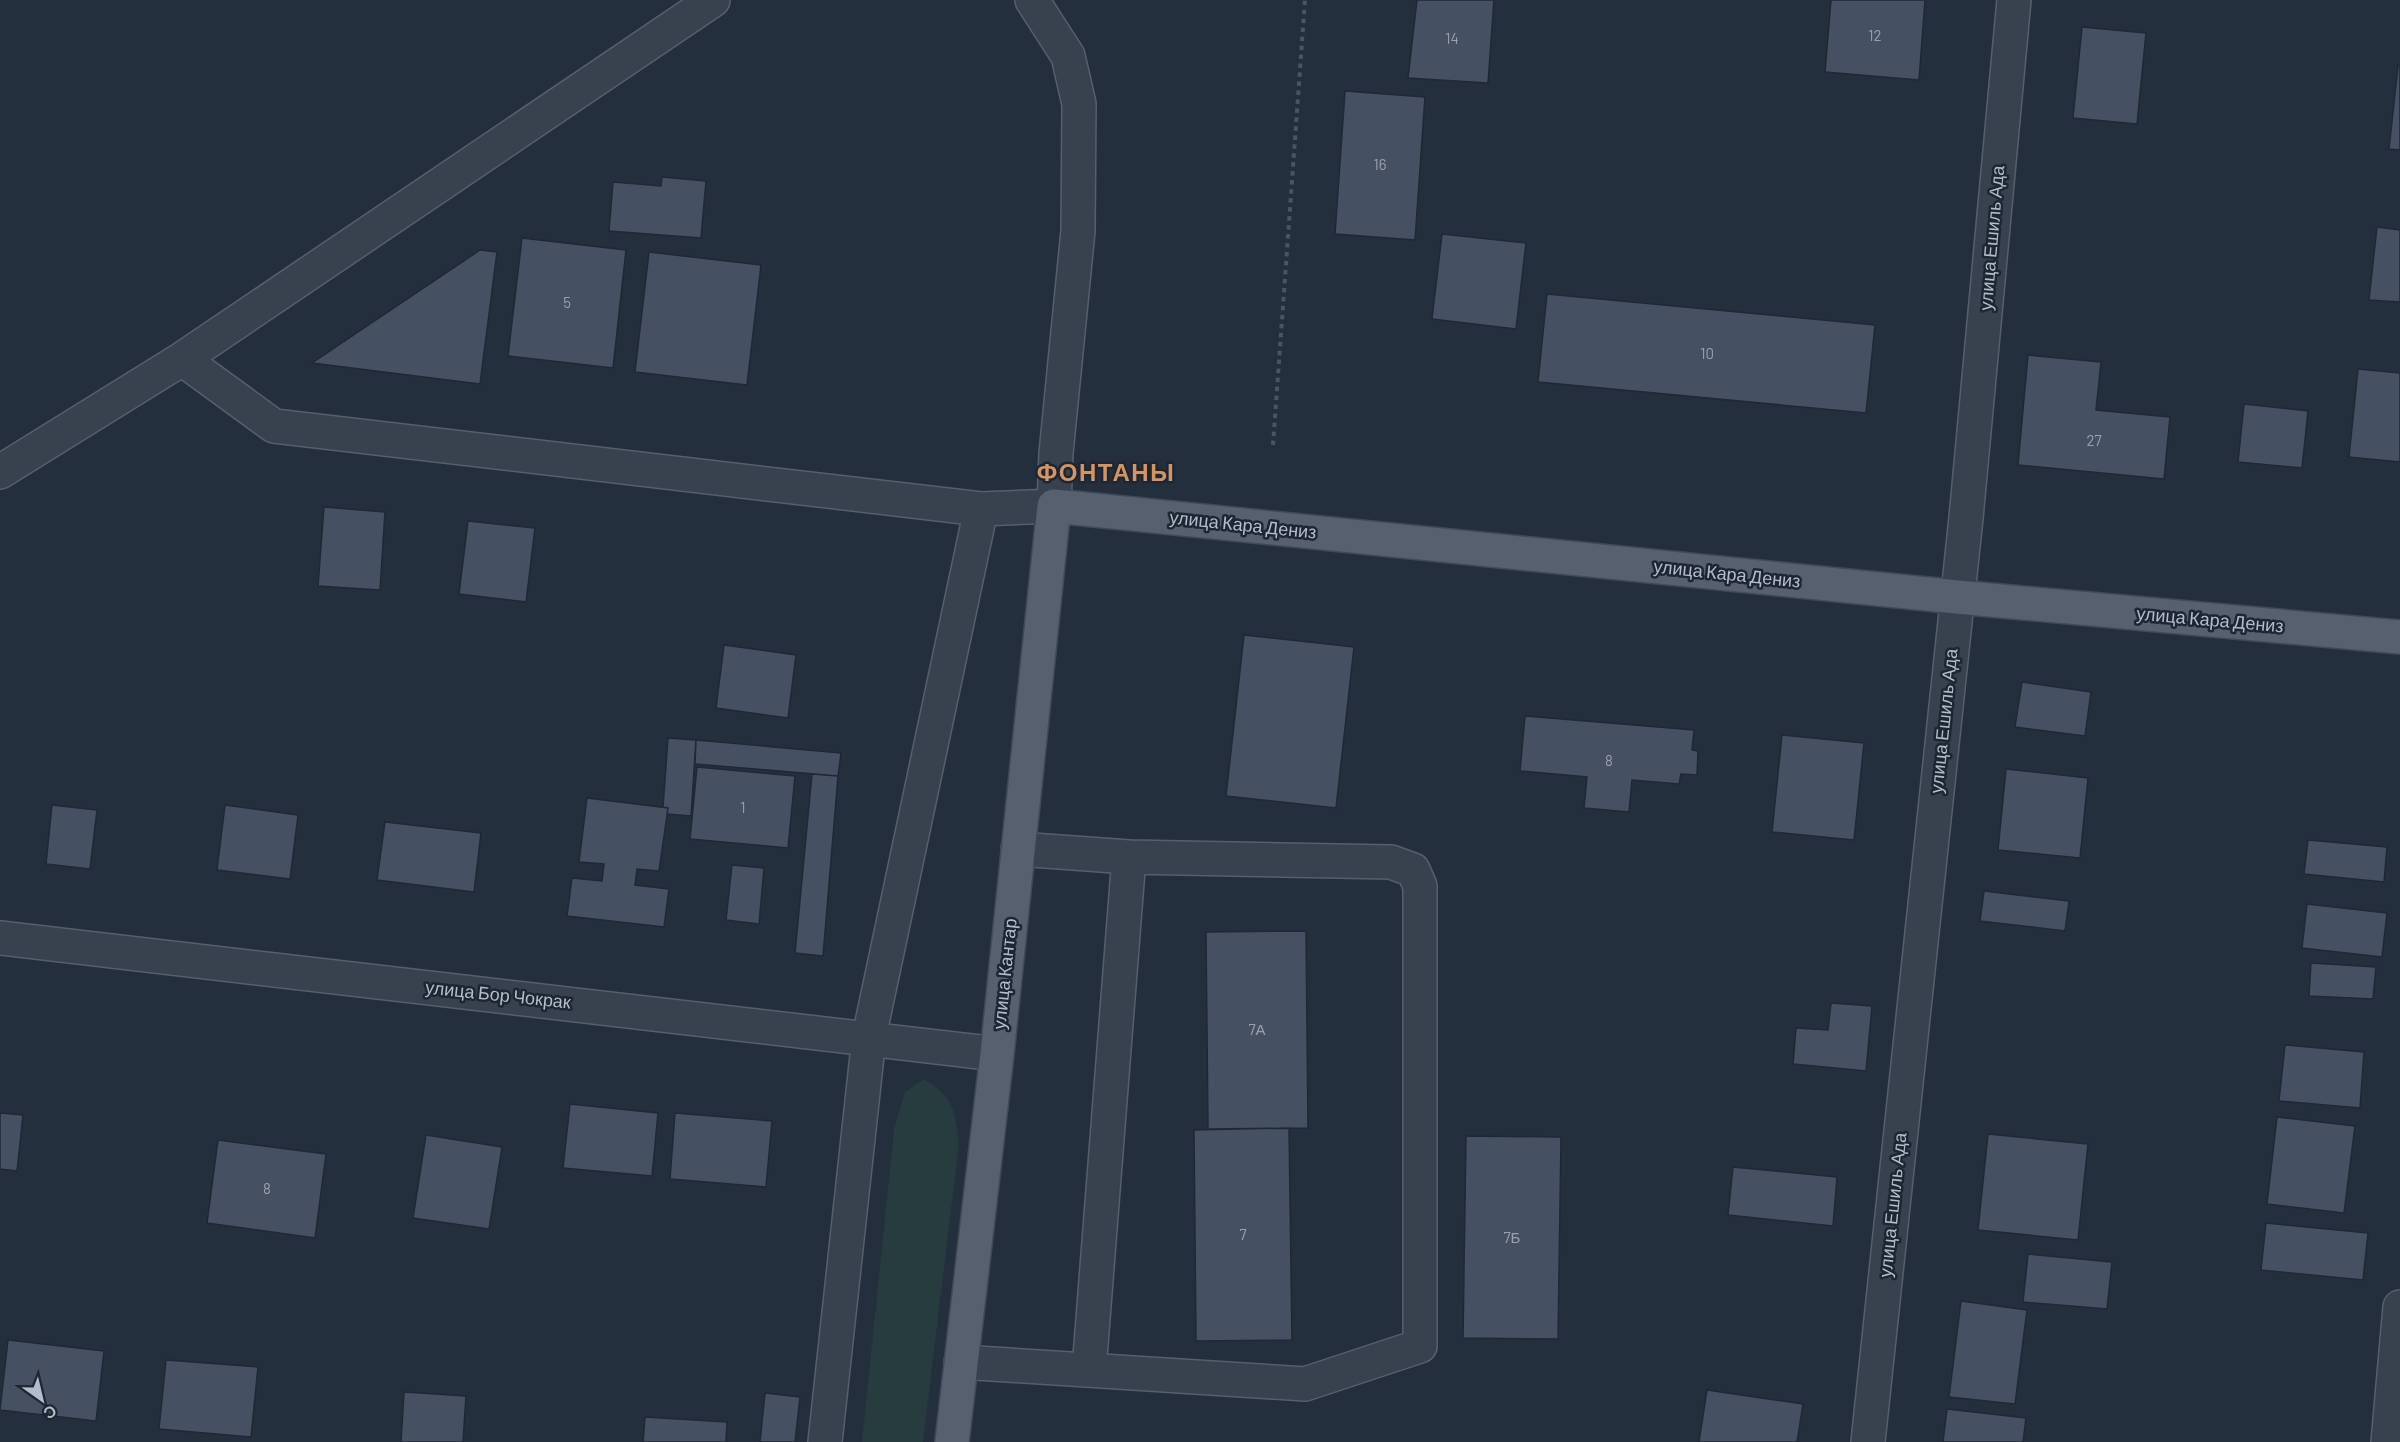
<svg xmlns="http://www.w3.org/2000/svg" width="2400" height="1442" viewBox="0 0 2400 1442" font-family="Barlow,sans-serif">
<rect width="100%" height="100%" fill="#242f3e"/>
<path fill="#263c3f" d="M 924,1079 C 955,1099 954,1109 959,1144 L 923,1442 L 862,1442 L 894,1129 L 905,1092 Z"/>
<path fill="#455162" stroke="#1f2835" stroke-width="1.5" d="M 1417,0 L 1494,0 L 1488,83 L 1408,78 Z
M 1831,0 L 1925,0 L 1919,80 L 1825,72 Z
M 2082,27 L 2146,33 L 2137,124 L 2073,118 Z
M 2398,66 L 2400,66 L 2400,150 L 2389,149 Z
M 1345,91 L 1425,97 L 1415,240 L 1335,234 Z
M 662,177 L 706,181 L 701,238 L 609,231 L 613,182 L 661,186 Z
M 2377,227 L 2400,230 L 2400,302 L 2369,300 Z
M 1442,234 L 1526,243 L 1516,329 L 1432,319 Z
M 522,238 L 626,250 L 613,368 L 508,356 Z
M 480,250 L 497,252 L 480,384 L 312,363 Z
M 649,252 L 761,265 L 747,385 L 635,372 Z
M 1547,294 L 1875,325 L 1866,413 L 1538,382 Z
M 2028,355 L 2101,362 L 2096,410 L 2170,417 L 2164,479 L 2018,465 Z
M 2358,369 L 2400,373 L 2400,462 L 2349,457 Z
M 2244,404 L 2308,411 L 2302,468 L 2238,462 Z
M 324,507 L 385,512 L 380,590 L 318,586 Z
M 468,521 L 535,528 L 526,602 L 459,594 Z
M 1244,635 L 1354,647 L 1336,808 L 1226,796 Z
M 724,645 L 796,655 L 788,718 L 716,708 Z
M 2022,682 L 2091,692 L 2085,736 L 2015,727 Z
M 1525,716 L 1694,730 L 1692,750 L 1698,751 L 1697,775 L 1681,774 L 1679,784 L 1632,780 L 1629,812 L 1584,808 L 1587,777 L 1520,771 Z
M 1782,735 L 1864,743 L 1854,840 L 1772,832 Z
M 668,738 L 696,740 L 691,816 L 667,814 L 668,808 L 663,807 Z
M 696,740 L 841,753 L 838,776 L 695,764 Z
M 697,767 L 795,776 L 788,848 L 690,839 Z
M 2006,769 L 2088,778 L 2080,858 L 1998,850 Z
M 812,774 L 838,776 L 823,956 L 795,953 Z
M 587,798 L 668,808 L 659,871 L 637,869 L 635,885 L 669,889 L 664,927 L 567,916 L 572,878 L 602,881 L 604,864 L 579,862 Z
M 52,805 L 97,810 L 90,869 L 46,864 Z
M 225,805 L 298,815 L 290,879 L 217,870 Z
M 385,822 L 481,833 L 474,892 L 377,880 Z
M 2308,840 L 2387,847 L 2384,882 L 2304,874 Z
M 732,865 L 764,868 L 759,924 L 726,920 Z
M 1984,891 L 2069,901 L 2065,931 L 1980,921 Z
M 2307,904 L 2387,913 L 2382,957 L 2302,948 Z
M 1306,931 L 1308,1128 L 1208,1129 L 1206,932 Z
M 2311,963 L 2376,967 L 2373,999 L 2309,996 Z
M 1831,1003 L 1872,1006 L 1866,1071 L 1793,1064 L 1796,1028 L 1828,1030 Z
M 2285,1045 L 2364,1052 L 2360,1108 L 2279,1101 Z
M 570,1104 L 658,1113 L 652,1176 L 563,1168 Z
M 0,1113 L 23,1115 L 17,1171 L 0,1169 Z
M 675,1113 L 772,1121 L 766,1187 L 670,1179 Z
M 2277,1117 L 2355,1126 L 2344,1213 L 2267,1204 Z
M 1289,1128 L 1292,1340 L 1196,1341 L 1194,1130 Z
M 1988,1134 L 2088,1144 L 2078,1240 L 1978,1230 Z
M 426,1135 L 502,1147 L 489,1229 L 413,1218 Z
M 1466,1136 L 1561,1137 L 1558,1339 L 1463,1338 Z
M 218,1140 L 326,1154 L 315,1238 L 207,1223 Z
M 1733,1167 L 1837,1177 L 1833,1226 L 1728,1215 Z
M 2266,1223 L 2368,1233 L 2363,1280 L 2261,1270 Z
M 2028,1254 L 2112,1262 L 2107,1309 L 2023,1302 Z
M 1961,1301 L 2027,1310 L 2015,1404 L 1949,1397 Z
M 8,1340 L 104,1351 L 96,1421 L 0,1410 Z
M 166,1360 L 258,1367 L 251,1437 L 159,1429 Z
M 1707,1390 L 1803,1404 L 1797,1442 L 1699,1442 Z
M 404,1392 L 466,1396 L 463,1442 L 401,1442 Z
M 765,1393 L 800,1397 L 795,1442 L 760,1442 Z
M 1947,1409 L 2026,1418 L 2023,1442 L 1943,1442 Z
M 645,1417 L 727,1422 L 726,1442 L 643,1442 Z"/>
<g fill="none" stroke-linecap="round" stroke-linejoin="round">
<defs>
<path id="minor" d="M 182,359 L 274,426 L 981,509 L 1054,506 L 1056,453 L 1078,231 L 1079,104 L 1068,56 L 1032,0
M 0,472 L 182,359 L 713,0
M 0,938 L 997,1054
M 961,1362 L 1305,1384 L 1420,1346 L 1420,886 L 1413,870 L 1391,862 L 1129,857 L 1018,849
M 1089,1370 L 1129,857
M 825,1442 L 869,1037 L 981,509
M 1868,1442 L 1966,518 L 2014,0
M 2388,1442 L 2400,1307"/>
<path id="major" d="M 952,1442 L 997,1054 L 1054,506 L 1957,597 L 2400,637"/>
</defs>
<use href="#minor" stroke="#565f6c" stroke-width="36"/>
<use href="#major" stroke="#414a57" stroke-width="36"/>
<path stroke="#44595c" stroke-width="4" stroke-dasharray="4.5 4.5" stroke-linecap="butt" d="M 1273,445 L 1305,0"/>
<use href="#minor" stroke="#38414e" stroke-width="33"/>
<use href="#major" stroke="#56606e" stroke-width="33"/>
</g>
<g text-anchor="middle" stroke-width="5" stroke-linejoin="round" paint-order="stroke">
<g font-size="15" fill="#98a1af">
<text x="1875" y="41">12</text>
<text x="1452" y="44">14</text>
<text x="1380" y="170">16</text>
<text x="567" y="308">5</text>
<text x="1707" y="359">10</text>
<text x="2094" y="446">27</text>
<text x="1609" y="766">8</text>
<text x="743" y="813">1</text>
<text x="1257" y="1035">7А</text>
<text x="267" y="1194">8</text>
<text x="1243" y="1240">7</text>
<text x="1512" y="1243">7Б</text>
</g>
<g font-size="18" fill="#b4bcc9" stroke="#1d2633">
<text transform="translate(1992 238) rotate(-85)" y="6">улица Ешиль Ада</text>
<text transform="translate(1243 525) rotate(6)" y="6">улица Кара Дениз</text>
<text transform="translate(1727 574) rotate(6)" y="6">улица Кара Дениз</text>
<text transform="translate(2210 620) rotate(5)" y="6">улица Кара Дениз</text>
<text transform="translate(1944 721) rotate(-84)" y="6">улица Ешиль Ада</text>
<text transform="translate(1005 974) rotate(-84)" y="6">улица Кантар</text>
<text transform="translate(498 995) rotate(6)" y="6">улица Бор Чокрак</text>
<text transform="translate(1893 1205) rotate(-84)" y="6">улица Ешиль Ада</text>
</g>
<g font-size="24" font-weight="bold" letter-spacing="1.5" fill="#d59563" stroke="#1d2633">
<text x="1106" y="481">ФОНТАНЫ</text>
</g>
</g>
<g transform="translate(42 1400) rotate(146)" stroke="#1d2633" stroke-width="4.5" paint-order="stroke">
<path d="M0-4.5L10 22L0 15L-10 22Z" fill="#b4bcc9"/>
<text y="-9" font-size="16" font-weight="bold" text-anchor="middle" fill="#b4bcc9">С</text>
</g>
</svg>
